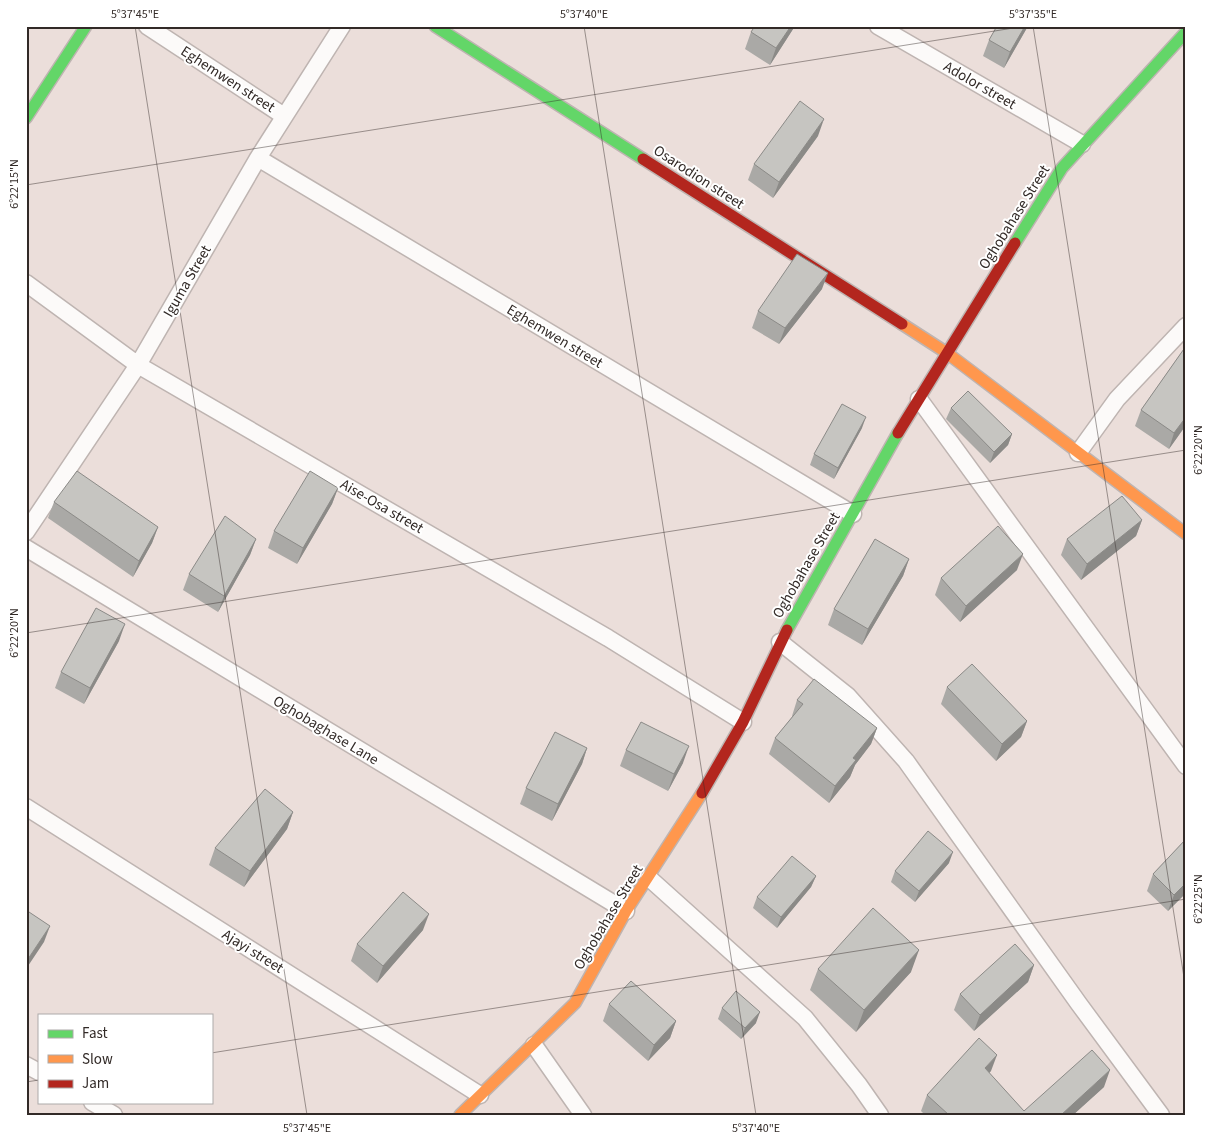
<svg xmlns="http://www.w3.org/2000/svg" width="1212" height="1141" viewBox="0 0 1212 1141" font-family="'Source Sans 3',sans-serif">
<rect width="100%" height="100%" fill="#ebdeda"/>
<g fill="none" stroke-linecap="round" stroke-linejoin="round">
<defs>
<path id="street" d="M 147,26 L 284,116
M 878,26 L 1082,144
M 258,158 L 853,514
M 26,283 L 138,365 L 608,638 L 743,722
M 919,399 L 1186,766
M 1078,453 L 1117,399 L 1186,326
M 26,532 L 138,365 L 258,158 L 342,26
M 26,548 L 626,911
M 780,642 L 848,696 L 906,761 L 1079,1004 L 1161,1115
M 26,807 L 480,1095
M 649,878 L 805,1018 L 859,1085 L 880,1115
M 534,1045 L 583,1115
M 26,1065 L 39,1072
M 92,1102 L 114,1115"/>
<path id="fast" d="M 435,26 L 643,159
M 26,118 L 86,26
M 1015,243 L 1062,168 L 1186,32
M 787,630 L 898,433"/>
<path id="slow" d="M 902,324 L 947,353 L 1186,534
M 460,1115 L 575,1003 L 626,911 L 702,793"/>
<path id="jam" d="M 643,159 L 902,324
M 898,433 L 1015,243
M 702,793 L 743,722 L 787,630"/>
</defs>
<use href="#street" stroke="#beb4b1" stroke-width="19"/>
<use href="#fast" stroke="#beb4b1" stroke-width="14"/>
<use href="#slow" stroke="#beb4b1" stroke-width="14"/>
<use href="#jam" stroke="#beb4b1" stroke-width="14"/>
<use href="#street" stroke="#fcfaf9" stroke-width="16"/>
<use href="#fast" stroke="#63d668" stroke-width="11"/>
<use href="#slow" stroke="#ff974d" stroke-width="11"/>
<use href="#jam" stroke="#b3261e" stroke-width="11"/>
</g>
<path fill="#aaa9a6" d="M 755,26 L 795,26 L 770,65 L 745,49 L 751,32 Z
M 997,26 L 1028,26 L 1004,68 L 983,56 L 989,40 Z
M 818,136 L 773,198 L 748,180 L 754,164 Z
M 822,289 L 779,344 L 752,328 L 758,311 Z
M 1186,346 L 1186,425 L 1169,449 L 1135,426 L 1141,410 Z
M 951,408 L 1012,434 L 1008,445 L 990,463 L 946,419 Z
M 862,428 L 834,479 L 810,465 L 814,454 Z
M 338,488 L 332,504 L 297,564 L 268,548 L 274,531 Z
M 54,502 L 158,527 L 152,543 L 133,577 L 48,518 Z
M 1142,520 L 1136,536 L 1081,580 L 1061,555 L 1067,539 Z
M 256,539 L 250,555 L 218,612 L 183,590 L 189,574 Z
M 909,559 L 903,576 L 862,645 L 828,625 L 834,609 Z
M 1017,570 L 960,622 L 935,595 L 941,578 Z
M 119,641 L 84,704 L 55,688 L 61,672 Z
M 947,687 L 1027,721 L 1021,737 L 996,761 L 941,704 Z
M 797,700 L 877,728 L 871,744 L 855,765 L 850,777 L 829,803 L 769,754 L 775,738 L 792,717 L 792,716 Z
M 587,748 L 582,764 L 552,821 L 520,804 L 526,788 Z
M 626,750 L 683,763 L 668,791 L 620,766 Z
M 293,812 L 287,829 L 244,887 L 209,865 L 215,848 Z
M 1186,839 L 1186,893 L 1168,911 L 1147,891 L 1153,874 Z
M 949,863 L 915,902 L 891,882 L 895,871 Z
M 816,876 L 811,887 L 777,928 L 753,908 L 757,897 Z
M 423,930 L 377,983 L 351,961 L 357,944 Z
M 1034,965 L 1028,982 L 974,1031 L 954,1010 L 960,994 Z
M 818,969 L 911,972 L 856,1032 L 810,990 Z
M 609,1004 L 676,1021 L 670,1038 L 648,1061 L 603,1021 Z
M 722,1008 L 756,1023 L 741,1039 L 718,1019 Z
M 991,1071 L 989,1073 L 1024,1111 L 1104,1087 L 1073,1115 L 925,1115 L 921,1111 L 927,1095 Z"/>
<path fill="#8b8a87" d="M 791,26 L 795,26 L 770,65 L 776,48 Z
M 1025,26 L 1028,26 L 1004,68 L 1010,52 Z
M 824,119 L 818,136 L 773,198 L 779,182 Z
M 828,273 L 822,289 L 779,344 L 785,328 Z
M 866,417 L 862,428 L 834,479 L 838,468 Z
M 1186,417 L 1186,425 L 1169,449 L 1174,433 Z
M 1012,434 L 1008,445 L 990,463 L 994,452 Z
M 338,488 L 332,504 L 297,564 L 303,548 Z
M 1142,520 L 1136,536 L 1081,580 L 1087,564 Z
M 158,527 L 152,543 L 133,577 L 139,561 Z
M 256,539 L 250,555 L 218,612 L 224,596 Z
M 1023,554 L 1017,570 L 960,622 L 966,606 Z
M 909,559 L 903,576 L 862,645 L 868,629 Z
M 125,624 L 119,641 L 84,704 L 90,688 Z
M 1027,721 L 1021,737 L 996,761 L 1002,744 Z
M 877,728 L 871,744 L 855,765 L 850,777 L 829,803 L 835,786 L 853,758 Z
M 689,746 L 683,763 L 668,791 L 674,774 Z
M 587,748 L 582,764 L 552,821 L 558,804 Z
M 293,812 L 287,829 L 244,887 L 250,871 Z
M 953,852 L 949,863 L 915,902 L 919,891 Z
M 816,876 L 811,887 L 777,928 L 781,917 Z
M 1186,883 L 1186,893 L 1168,911 L 1174,895 Z
M 429,914 L 423,930 L 377,983 L 383,966 Z
M 50,926 L 44,942 L 26,969 L 26,962 Z
M 919,950 L 911,972 L 856,1032 L 864,1010 Z
M 1034,965 L 1028,982 L 974,1031 L 980,1015 Z
M 760,1012 L 756,1023 L 741,1039 L 745,1028 Z
M 676,1021 L 670,1038 L 648,1061 L 654,1045 Z
M 997,1055 L 991,1071 L 979,1084 L 985,1068 Z
M 1110,1070 L 1104,1087 L 1073,1115 L 1061,1115 Z"/>
<path fill="#c6c5c1" stroke="#8b8a87" d="M 755,26 L 791,26 L 776,48 L 751,32 Z
M 997,26 L 1025,26 L 1010,52 L 989,40 Z
M 800,101 L 824,119 L 779,182 L 754,164 Z
M 797,254 L 828,273 L 785,328 L 758,311 Z
M 1186,346 L 1186,417 L 1174,433 L 1141,410 Z
M 968,391 L 1012,434 L 994,452 L 951,408 Z
M 842,404 L 866,417 L 838,468 L 814,454 Z
M 77,471 L 158,527 L 139,561 L 54,502 Z
M 310,471 L 338,488 L 303,548 L 274,531 Z
M 1122,496 L 1142,520 L 1087,564 L 1067,539 Z
M 225,516 L 256,539 L 224,596 L 189,574 Z
M 998,526 L 1023,554 L 966,606 L 941,578 Z
M 875,539 L 909,559 L 868,629 L 834,609 Z
M 96,608 L 125,624 L 90,688 L 61,672 Z
M 972,664 L 1027,721 L 1002,744 L 947,687 Z
M 814,679 L 877,728 L 853,758 L 856,760 L 835,786 L 775,738 L 803,704 L 797,700 Z
M 641,722 L 689,746 L 674,774 L 626,750 Z
M 555,732 L 587,748 L 558,804 L 526,788 Z
M 265,789 L 293,812 L 250,871 L 215,848 Z
M 928,831 L 953,852 L 919,891 L 895,871 Z
M 1186,839 L 1186,883 L 1174,895 L 1153,874 Z
M 792,856 L 816,876 L 781,917 L 757,897 Z
M 403,892 L 429,914 L 383,966 L 357,944 Z
M 873,908 L 919,950 L 864,1010 L 818,969 Z
M 26,910 L 50,926 L 26,962 Z
M 1015,944 L 1034,965 L 980,1015 L 960,994 Z
M 631,981 L 676,1021 L 654,1045 L 609,1004 Z
M 736,991 L 760,1012 L 745,1028 L 722,1008 Z
M 979,1038 L 997,1055 L 985,1068 L 1024,1111 L 1092,1050 L 1110,1070 L 1061,1115 L 949,1115 L 927,1095 Z"/>
<path fill="none" stroke="#322a27" stroke-width="1" stroke-opacity="0.45" d="M 135,26 L 307,1115M 584,26 L 756,1115M 1033,26 L 1186,990M 26,185 L 1026,26M 26,633 L 1186,450M 211,1053 L 1186,899M 26,1082 L 39,1080"/>
<g text-anchor="middle" stroke-width="4" stroke-linejoin="round" paint-order="stroke">
<g font-size="15" fill="#322a27" stroke="#fff">
<text transform="translate(228 79) rotate(33)" y="5">Eghemwen street</text>
<text transform="translate(980 85) rotate(30)" y="5">Adolor street</text>
<text transform="translate(699 177) rotate(33)" y="5">Osarodion street</text>
<text transform="translate(1014 217) rotate(-58)" y="5">Oghobahase Street</text>
<text transform="translate(187 281) rotate(-60)" y="5">Iguma Street</text>
<text transform="translate(555 336) rotate(31)" y="5">Eghemwen street</text>
<text transform="translate(382 506) rotate(30)" y="5">Aise-Osa street</text>
<text transform="translate(806 565) rotate(-60)" y="5">Oghobahase Street</text>
<text transform="translate(326 730) rotate(31)" y="5">Oghobaghase Lane</text>
<text transform="translate(608 917) rotate(-59)" y="5">Oghobahase Street</text>
<text transform="translate(253 951) rotate(32)" y="5">Ajayi street</text>
</g>
</g>
<rect width="1212" height="1141" fill="none" stroke="#ffffff" stroke-width="55"/>
<rect x="38" y="1014" width="175" height="90" fill="#ffffff" stroke="#adaaa9"/>
<rect x="48" y="1030" width="25" height="8" fill="#63d668" stroke="#adaaa9"/>
<text x="82" y="1038" font-size="15" fill="#322a27">Fast</text>
<rect x="48" y="1055" width="25" height="8" fill="#ff974d" stroke="#adaaa9"/>
<text x="82" y="1064" font-size="15" fill="#322a27">Slow</text>
<rect x="48" y="1080" width="25" height="8" fill="#b3261e" stroke="#adaaa9"/>
<text x="82" y="1088" font-size="15" fill="#322a27">Jam</text>
<rect x="28" y="28" width="1156" height="1086" fill="none" stroke="#322a27" stroke-width="2"/>
<g font-size="12" text-anchor="middle" fill="#322a27">
<text x="135" y="18">5°37'45"E</text>
<text x="584" y="18">5°37'40"E</text>
<text x="1033" y="18">5°37'35"E</text>
<text transform="translate(14 184) rotate(-90)" y="4">6°22'15"N</text>
<text transform="translate(1198 450) rotate(-90)" y="4">6°22'20"N</text>
<text transform="translate(14 633) rotate(-90)" y="4">6°22'20"N</text>
<text transform="translate(1198 899) rotate(-90)" y="4">6°22'25"N</text>
<text x="307" y="1132">5°37'45"E</text>
<text x="756" y="1132">5°37'40"E</text>
</g>
</svg>
